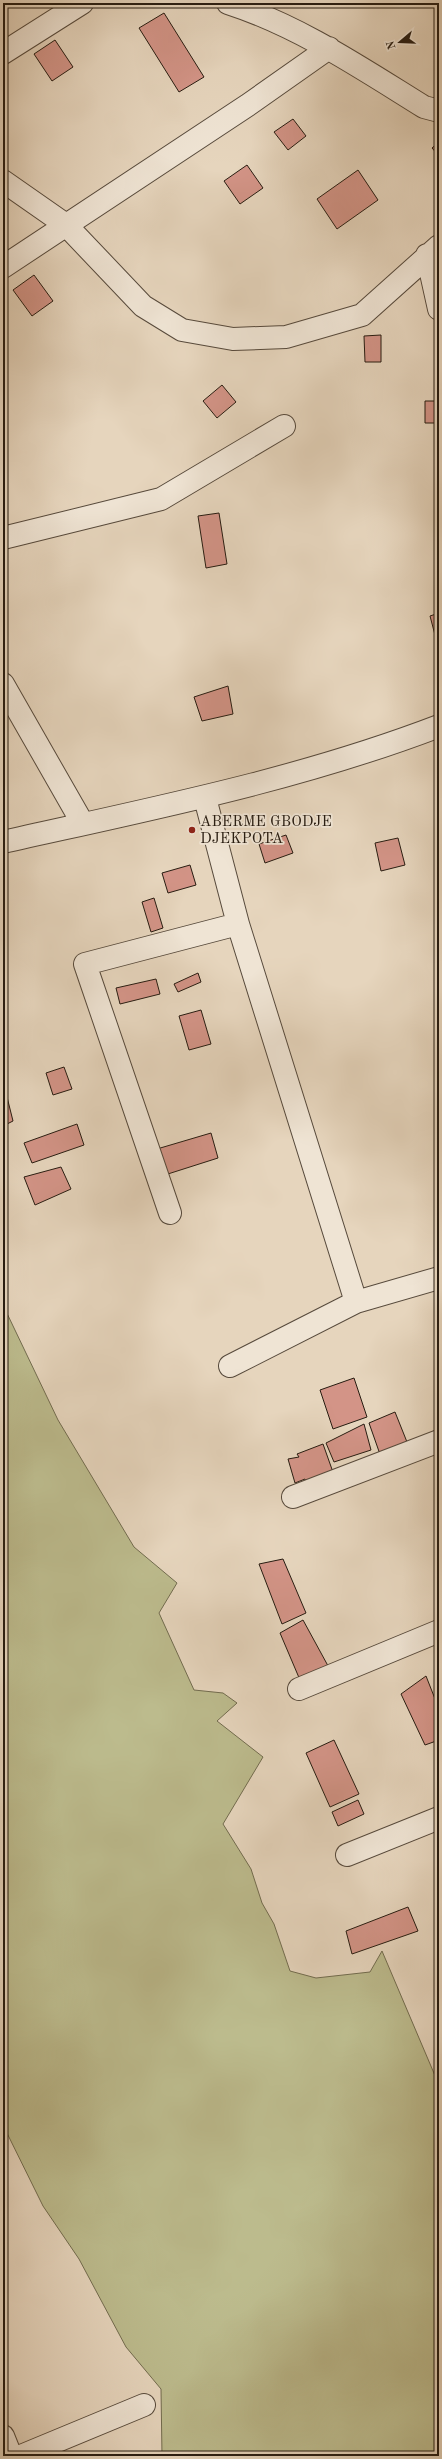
<svg xmlns="http://www.w3.org/2000/svg" width="442" height="2459" viewBox="0 0 442 2459" font-family="'Old Standard TT',serif">
<rect width="100%" height="100%" fill="#e6d5bd"/>
<filter id="stains"><feTurbulence type="fractalNoise" baseFrequency=".005" numOctaves="4"/><feColorMatrix values="0 0 0 0 .2 0 0 0 0 .09 0 0 0 0 .02 0 0 0 .5 -.17"/></filter>
<radialGradient id="worn" r=".72"><stop offset=".6" stop-color="#630" stop-opacity="0"/><stop offset="1" stop-color="#630" stop-opacity=".3"/></radialGradient>
<path fill="#bcbb8d" stroke="#726c4f" d="M 3,1305 L 58,1420 L 134,1547 L 177,1583 L 159,1613 L 194,1690 L 223,1693 L 237,1703 L 217,1721 L 263,1757 L 223,1824 L 251,1869 L 262,1903 L 274,1924 L 290,1971 L 316,1978 L 370,1972 L 382,1951 L 439,2085 L 439,2456 L 162,2456 L 161,2389 L 126,2347 L 79,2259 L 43,2206 L 3,2125 Z"/>
<path fill="#d39487" stroke="#271c11" d="M 164,13 L 204,77 L 179,92 L 139,28 Z
M 55,40 L 73,67 L 52,81 L 34,54 Z
M 293,119 L 306,136 L 288,150 L 274,132 Z
M 439,142 L 439,156 L 432,148 Z
M 247,165 L 263,188 L 240,204 L 224,181 Z
M 358,170 L 378,200 L 337,229 L 317,199 Z
M 34,275 L 53,301 L 32,316 L 13,290 Z
M 381,335 L 381,362 L 365,362 L 364,336 Z
M 222,385 L 236,402 L 217,418 L 203,401 Z
M 425,401 L 439,401 L 439,423 L 425,423 Z
M 219,513 L 227,564 L 206,568 L 198,516 Z
M 439,613 L 439,634 L 435,635 L 430,616 Z
M 228,686 L 233,714 L 202,721 L 194,697 Z
M 286,835 L 293,853 L 265,863 L 259,844 Z
M 398,838 L 405,865 L 381,871 L 375,843 Z
M 190,865 L 196,885 L 168,893 L 162,873 Z
M 154,898 L 163,928 L 151,932 L 142,902 Z
M 198,973 L 201,982 L 178,992 L 174,984 Z
M 156,979 L 160,994 L 120,1004 L 116,988 Z
M 201,1010 L 211,1044 L 189,1050 L 179,1016 Z
M 64,1067 L 72,1089 L 53,1095 L 46,1073 Z
M 7,1097 L 13,1121 L 3,1126 L 3,1098 Z
M 77,1124 L 84,1145 L 32,1163 L 24,1143 Z
M 211,1133 L 218,1158 L 149,1180 L 140,1154 Z
M 61,1167 L 71,1189 L 35,1205 L 24,1177 Z
M 354,1378 L 367,1417 L 333,1429 L 320,1390 Z
M 395,1412 L 407,1442 L 382,1460 L 369,1423 Z
M 364,1424 L 371,1450 L 334,1462 L 326,1443 Z
M 323,1444 L 334,1475 L 307,1484 L 305,1479 L 295,1483 L 288,1459 L 299,1457 L 297,1454 Z
M 283,1559 L 306,1613 L 282,1624 L 259,1564 Z
M 303,1620 L 333,1675 L 300,1680 L 280,1633 Z
M 426,1676 L 439,1709 L 439,1740 L 425,1745 L 401,1694 Z
M 334,1740 L 359,1794 L 330,1807 L 306,1753 Z
M 358,1800 L 364,1814 L 338,1826 L 332,1812 Z
M 408,1907 L 418,1931 L 352,1954 L 346,1931 Z"/>
<g fill="none" stroke-linecap="round" stroke-linejoin="round">
<defs>
<path id="minor" d="M 228,3 C 299,26 361,68 424,107 L 439,111
M 3,53 L 82,3
M 3,181 L 66,225 L 143,306 L 182,330 L 233,339 L 286,337 L 362,315 L 439,246
M 427,255 L 439,309
M 3,267 L 248,105 L 329,48
M 3,538 L 161,499 L 284,426
M 3,684 L 83,824
M 205,798 L 238,924 L 356,1302
M 3,842 C 150,809 298,780 439,726
M 170,1213 L 85,964 L 238,924
M 230,1366 L 356,1302 L 439,1278
M 293,1497 L 439,1441
M 299,1689 L 439,1631
M 347,1855 L 439,1818
M 3,2436 L 11,2456
M 21,2456 L 144,2405"/>
</defs>
<use href="#minor" stroke="#574a3c" stroke-width="24"/>
<use href="#minor" stroke="#efe4d4" stroke-width="22"/>
</g>
<circle fill="#8f2418" stroke="#efe4d4" stroke-width="1.5" cx="192" cy="830" r="4"/>
<g text-anchor="middle" stroke-width="3.5" stroke-linejoin="round" paint-order="stroke">
<g font-size="15" fill="#271c11" stroke="#efe4d4" text-anchor="start">
<text x="200" y="826">ABERME GBODJE<tspan x="200" dy="17">DJEKPOTA</tspan></text>
</g>
</g>
<rect width="442" height="2459" fill="none" stroke="#e6d5bd" stroke-width="16"/>
<rect x="4" y="4" width="434" height="2451" fill="none" stroke="#271c11" stroke-width="2"/>
<rect x="8" y="8" width="426" height="2443" fill="none" stroke="#271c11"/>
<g transform="translate(400 42) rotate(251)" stroke="#efe4d4" stroke-width="3" paint-order="stroke">
<path d="M0-3L7 15L0 10L-7 15Z" fill="#271c11"/>
<text y="-6" font-size="11" font-weight="bold" text-anchor="middle" fill="#271c11">N</text>
</g>
<rect width="100%" height="100%" filter="url(#stains)"/>
<rect width="100%" height="100%" fill="url(#worn)"/>
</svg>
